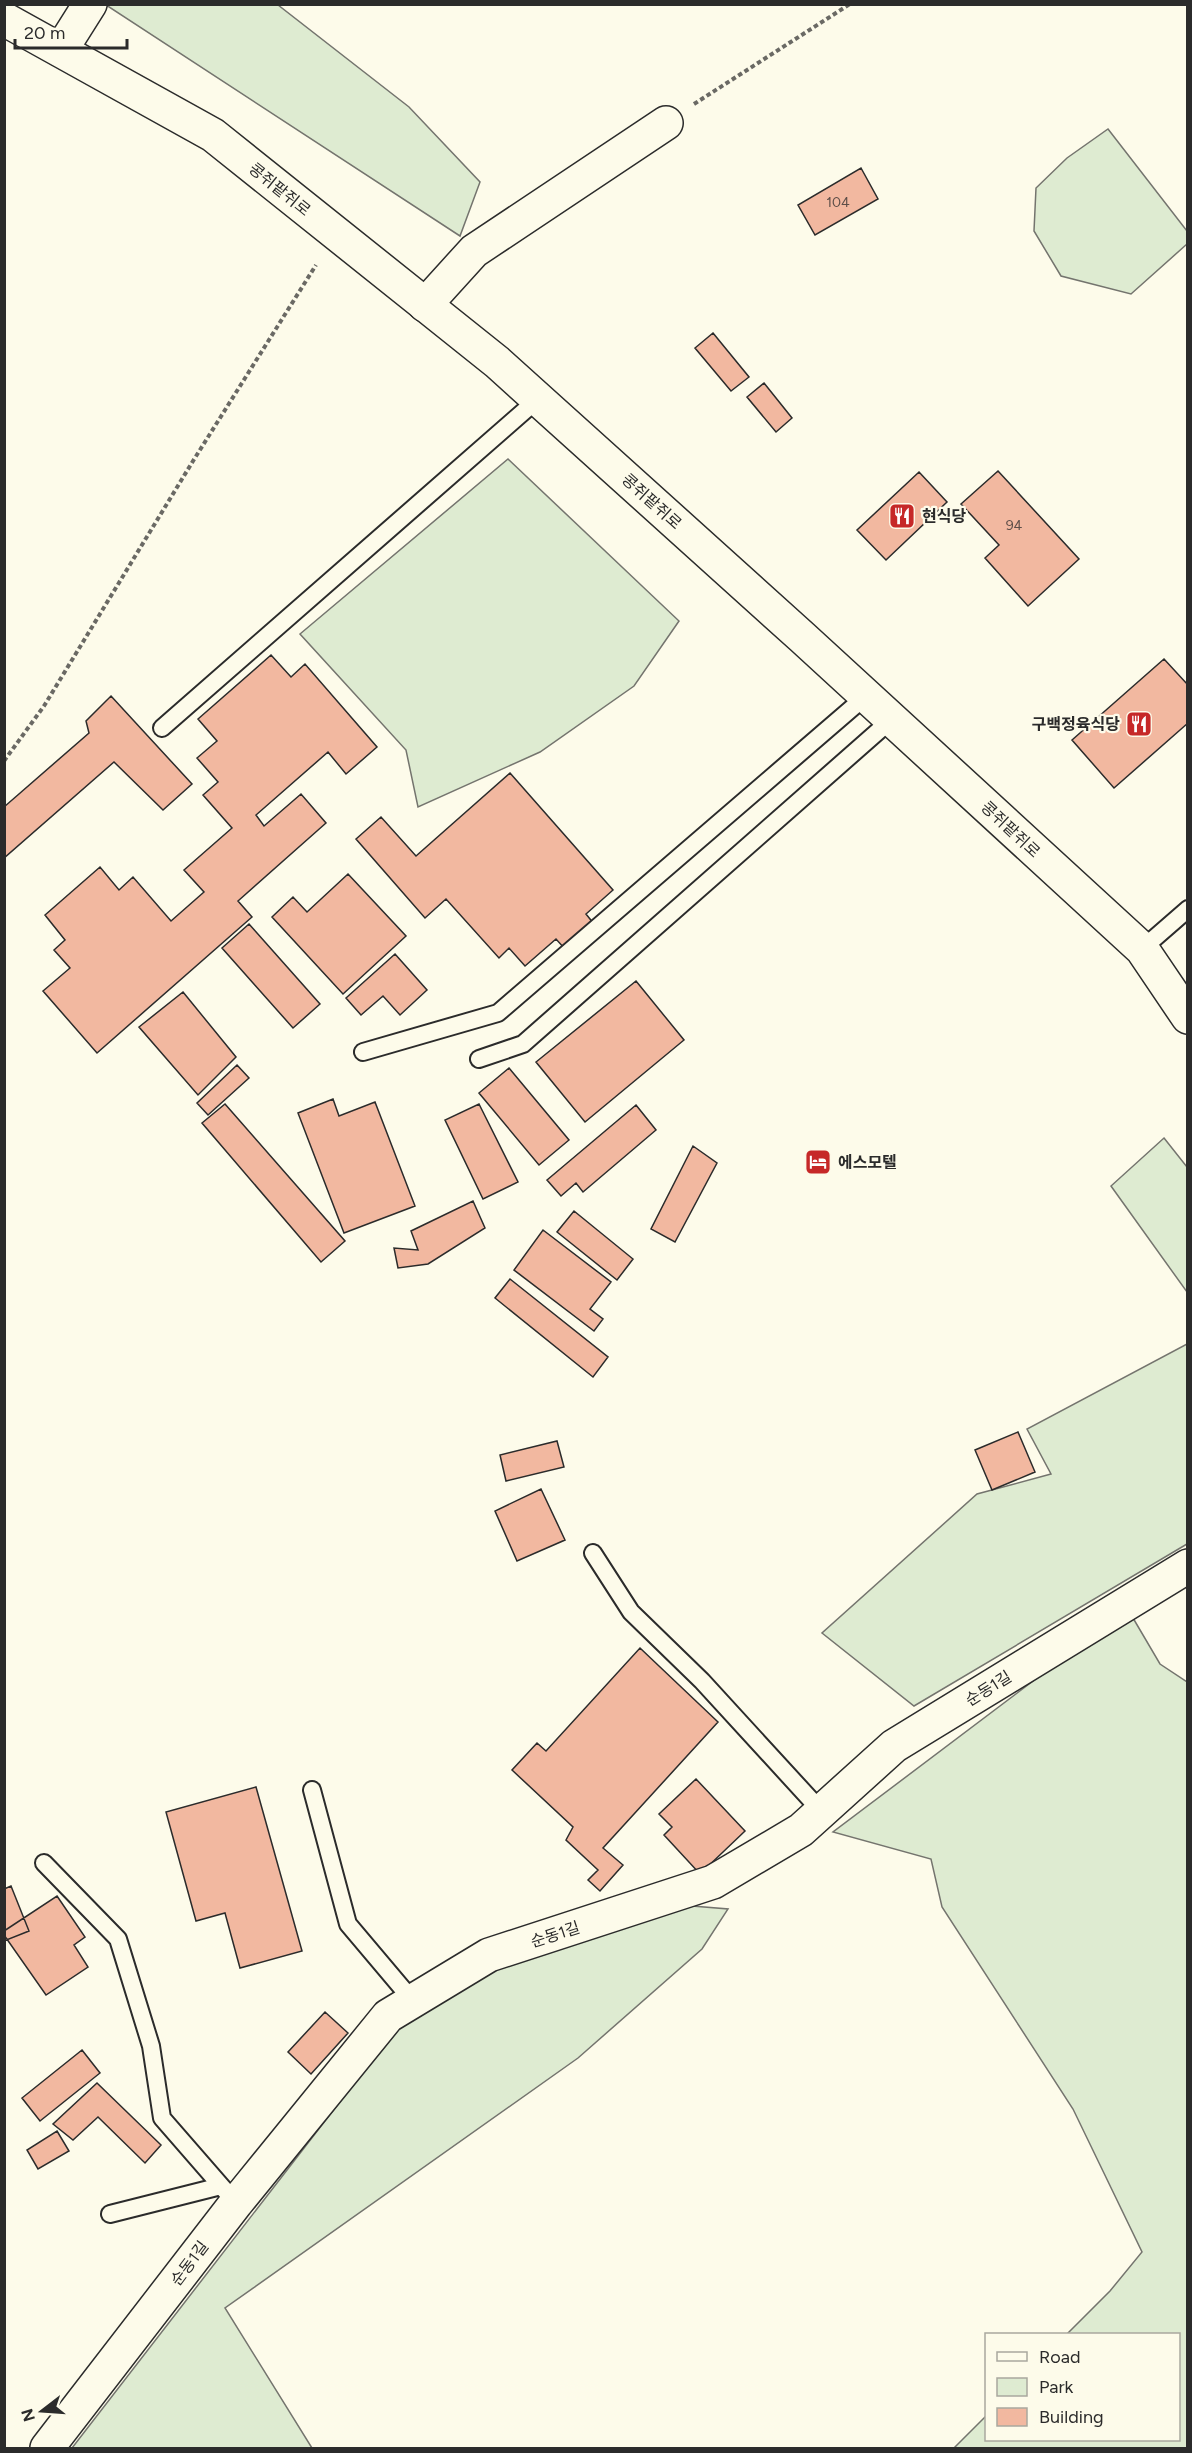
<svg xmlns="http://www.w3.org/2000/svg" width="1192" height="2453" viewBox="0 0 1192 2453" font-family="Figtree,'Noto Sans KR',sans-serif">
<rect width="100%" height="100%" fill="#fdfbea"/>
<path fill="#deebd1" stroke="#74746e" stroke-width="1.5" d="M 106,5 L 278,5 L 409,107 L 480,182 L 460,236 Z
M 1108,129 L 1187,231 L 1187,244 L 1131,294 L 1061,276 L 1034,231 L 1036,188 L 1067,158 Z
M 508,459 L 679,621 L 634,686 L 540,752 L 418,807 L 406,750 L 300,634 Z
M 1164,1138 L 1187,1167 L 1187,1292 L 1111,1186 Z
M 1187,1344 L 1187,1544 L 914,1706 L 822,1633 L 977,1494 L 1051,1474 L 1027,1429 Z
M 1133,1618 L 1160,1664 L 1187,1682 L 1187,2448 L 954,2448 L 986,2416 L 986,2440 L 1178,2440 L 1178,2334 L 1067,2334 L 1110,2291 L 1142,2252 L 1073,2109 L 942,1907 L 931,1859 L 833,1832 L 1041,1675 Z
M 680,1905 L 728,1909 L 702,1949 L 578,2058 L 225,2308 L 312,2448 L 72,2448 L 400,2024 L 494,1963 Z"/>
<path fill="#f2b8a0" stroke="#2b2b2b" stroke-width="1.5" d="M 861,168 L 878,199 L 815,235 L 798,205 Z
M 713,333 L 749,377 L 731,391 L 695,348 Z
M 764,383 L 792,418 L 776,432 L 747,397 Z
M 998,471 L 1079,559 L 1028,606 L 985,558 L 999,545 L 961,504 Z
M 919,472 L 947,502 L 886,560 L 857,530 Z
M 271,655 L 291,677 L 305,664 L 377,747 L 346,774 L 328,752 L 256,815 L 264,826 L 301,794 L 326,823 L 238,901 L 252,917 L 97,1053 L 43,991 L 70,968 L 54,950 L 65,940 L 45,915 L 100,867 L 119,890 L 133,877 L 171,921 L 204,892 L 184,870 L 232,828 L 203,795 L 218,782 L 197,758 L 217,741 L 198,719 Z
M 1164,659 L 1188,685 L 1188,723 L 1114,788 L 1072,740 Z
M 111,696 L 192,784 L 163,810 L 114,762 L 4,858 L 4,807 L 89,733 L 86,721 Z
M 510,773 L 613,890 L 586,914 L 594,924 L 565,949 L 556,939 L 525,966 L 509,948 L 499,958 L 446,899 L 425,918 L 356,839 L 381,817 L 416,856 Z
M 348,874 L 406,936 L 343,994 L 272,917 L 293,897 L 307,912 Z
M 249,924 L 320,1004 L 293,1028 L 222,948 Z
M 395,954 L 427,990 L 400,1015 L 383,996 L 361,1015 L 346,998 Z
M 636,981 L 684,1040 L 585,1122 L 536,1062 Z
M 183,992 L 236,1057 L 198,1095 L 139,1027 Z
M 237,1065 L 249,1078 L 208,1115 L 197,1103 Z
M 509,1068 L 569,1140 L 539,1165 L 479,1093 Z
M 333,1099 L 339,1116 L 375,1102 L 415,1206 L 344,1233 L 298,1113 Z
M 225,1104 L 345,1241 L 321,1262 L 202,1123 Z
M 479,1104 L 518,1182 L 483,1199 L 445,1120 Z
M 636,1105 L 656,1130 L 583,1192 L 576,1183 L 561,1196 L 547,1180 Z
M 693,1146 L 717,1163 L 675,1242 L 651,1229 Z
M 473,1201 L 485,1228 L 428,1264 L 398,1268 L 394,1248 L 418,1250 L 411,1231 Z
M 574,1211 L 633,1259 L 617,1280 L 557,1232 Z
M 543,1230 L 611,1282 L 590,1309 L 603,1319 L 594,1331 L 514,1270 Z
M 510,1279 L 608,1357 L 593,1377 L 495,1298 Z
M 1018,1432 L 1035,1472 L 992,1490 L 975,1450 Z
M 557,1441 L 564,1467 L 506,1481 L 500,1455 Z
M 541,1489 L 565,1540 L 517,1561 L 495,1511 Z
M 640,1648 L 718,1722 L 603,1848 L 623,1865 L 600,1891 L 588,1880 L 598,1870 L 566,1840 L 573,1827 L 512,1770 L 537,1743 L 546,1751 Z
M 696,1779 L 745,1831 L 700,1874 L 664,1835 L 672,1827 L 659,1814 Z
M 256,1787 L 302,1951 L 240,1968 L 225,1913 L 196,1921 L 166,1812 Z
M 11,1886 L 29,1931 L 4,1941 L 4,1889 Z
M 57,1896 L 85,1937 L 74,1945 L 88,1967 L 46,1995 L 4,1935 L 4,1931 Z
M 325,2012 L 348,2033 L 311,2074 L 288,2052 Z
M 82,2050 L 100,2073 L 40,2121 L 22,2098 Z
M 97,2083 L 161,2145 L 145,2163 L 98,2117 L 73,2140 L 53,2124 Z
M 57,2131 L 69,2151 L 38,2169 L 27,2150 Z"/>
<g fill="none" stroke-linecap="round" stroke-linejoin="round">
<defs>
<path id="service" d="M 162,728 L 538,399
M 1142,949 L 1188,909
M 363,1052 L 498,1013 L 866,696
M 479,1059 L 523,1044 L 892,719
M 593,1553 L 631,1612 L 702,1681 L 822,1812
M 312,1790 L 348,1924 L 413,2001
M 44,1863 L 118,1939 L 151,2046 L 162,2118 L 236,2203
M 110,2214 L 221,2186"/>
<path id="minor" d="M 61,50 L 90,4
M 425,305 L 474,251 L 666,123
M 47,2448 L 236,2203 L 388,2016 L 489,1955 L 713,1882 L 801,1830 L 894,1746 L 1188,1566"/>
<path id="secondary" d="M 4,19 L 213,135 L 497,362 L 802,637 L 1142,949 L 1188,1017"/>
</defs>
<use href="#service" stroke="#2b2b2b" stroke-width="20"/>
<use href="#minor" stroke="#2b2b2b" stroke-width="36"/>
<use href="#secondary" stroke="#2b2b2b" stroke-width="36"/>
<path stroke="#6a6964" stroke-width="4" stroke-dasharray="4.5 3" stroke-linecap="butt" d="M 694,104 L 850,4
M 4,761 L 44,706 L 193,461 L 316,265"/>
<use href="#service" stroke="#fdfbea" stroke-width="16"/>
<use href="#minor" stroke="#fdfbea" stroke-width="33"/>
<use href="#secondary" stroke="#fdfbea" stroke-width="33"/>
</g>
<defs>
<symbol id="restaurant-square" viewBox="-11 -11 22 22"><rect x="-9" y="-9" width="18" height="18" rx="4" fill="#c62828" stroke="#fdfbea"/><path d="M-5-6h1v4h1v-4h1v4h1v-4h1v5L-1.5 .5V6h-2V.5L-5-1ZM5-6V6H3V1.5H1.5Q1.5-4 5-6Z" fill="#fff"/></symbol>
<symbol id="hotel-square" viewBox="-11 -11 22 22"><rect x="-9" y="-9" width="18" height="18" rx="4" fill="#c62828" stroke="#fdfbea"/><path d="M-6-4.5h1.5V1H6V5H4.5V3h-9V5H-6ZM-4 0a1.8 1.8 0 1 1 3.6 0ZM.5 0V-2.5h3Q6-2.5 6 0Z" fill="#fff"/></symbol>
</defs>
<g fill-rule="evenodd">
<use href="#restaurant-square" x="887" y="501" width="30" height="30"/>
<use href="#restaurant-square" x="1124" y="709" width="30" height="30"/>
<use href="#hotel-square" x="803" y="1147" width="30" height="30"/>
</g>
<g text-anchor="middle" stroke-width="4.5" stroke-linejoin="round" paint-order="stroke">
<g font-size="14" fill="#5d4e48">
<text x="838" y="207">104</text>
<text x="1014" y="530">94</text>
</g>
<g font-size="16" fill="#2b2b2b" stroke="#fdfbea">
<text transform="translate(280 189) rotate(39)" y="6">콩쥐팥쥐로</text>
<text transform="translate(652 501) rotate(42)" y="6">콩쥐팥쥐로</text>
<text transform="translate(1011 829) rotate(43)" y="6">콩쥐팥쥐로</text>
<text transform="translate(988 1688) rotate(-32)" y="6">순동1길</text>
<text transform="translate(555 1934) rotate(-18)" y="6">순동1길</text>
<text transform="translate(189 2263) rotate(-53)" y="6">순동1길</text>
</g>
<g font-size="16" font-weight="bold" fill="#2b2b2b" stroke="#fdfbea" text-anchor="start">
<text x="922" y="522">현식당</text>
<text x="1120" y="730" text-anchor="end">구백정육식당</text>
<text x="838" y="1168">에스모텔</text>
</g>
</g>
<rect width="1192" height="2453" fill="none" stroke="#2b2b2b" stroke-width="12"/>
<rect x="985" y="2333" width="195" height="108" fill="#fdfbea" stroke="#a9a89e" stroke-width="1.5"/>
<rect x="997" y="2352" width="30" height="9" fill="#fdfbea" stroke="#a9a89e" stroke-width="1.5"/>
<text x="1039" y="2363" font-size="18" fill="#2b2b2b">Road</text>
<rect x="997" y="2378" width="30" height="18" fill="#deebd1" stroke="#a9a89e" stroke-width="1.5"/>
<text x="1039" y="2393" font-size="18" fill="#2b2b2b">Park</text>
<rect x="997" y="2408" width="30" height="18" fill="#f2b8a0" stroke="#a9a89e" stroke-width="1.5"/>
<text x="1039" y="2423" font-size="18" fill="#2b2b2b">Building</text>
<g transform="translate(42 2411) rotate(253)" stroke="#fdfbea" stroke-width="4.5" paint-order="stroke">
<path d="M0-4.5L10 22L0 15L-10 22Z" fill="#2b2b2b"/>
<text y="-9" font-size="16" font-weight="bold" text-anchor="middle" fill="#2b2b2b">N</text>
</g>
<path d="M15 39v9h112v-9" fill="none" stroke="#2b2b2b" stroke-width="3"/>
<text x="24" y="39" font-size="18" fill="#2b2b2b" stroke="#fdfbea" stroke-width="4.5" paint-order="stroke">20 m</text>
</svg>
